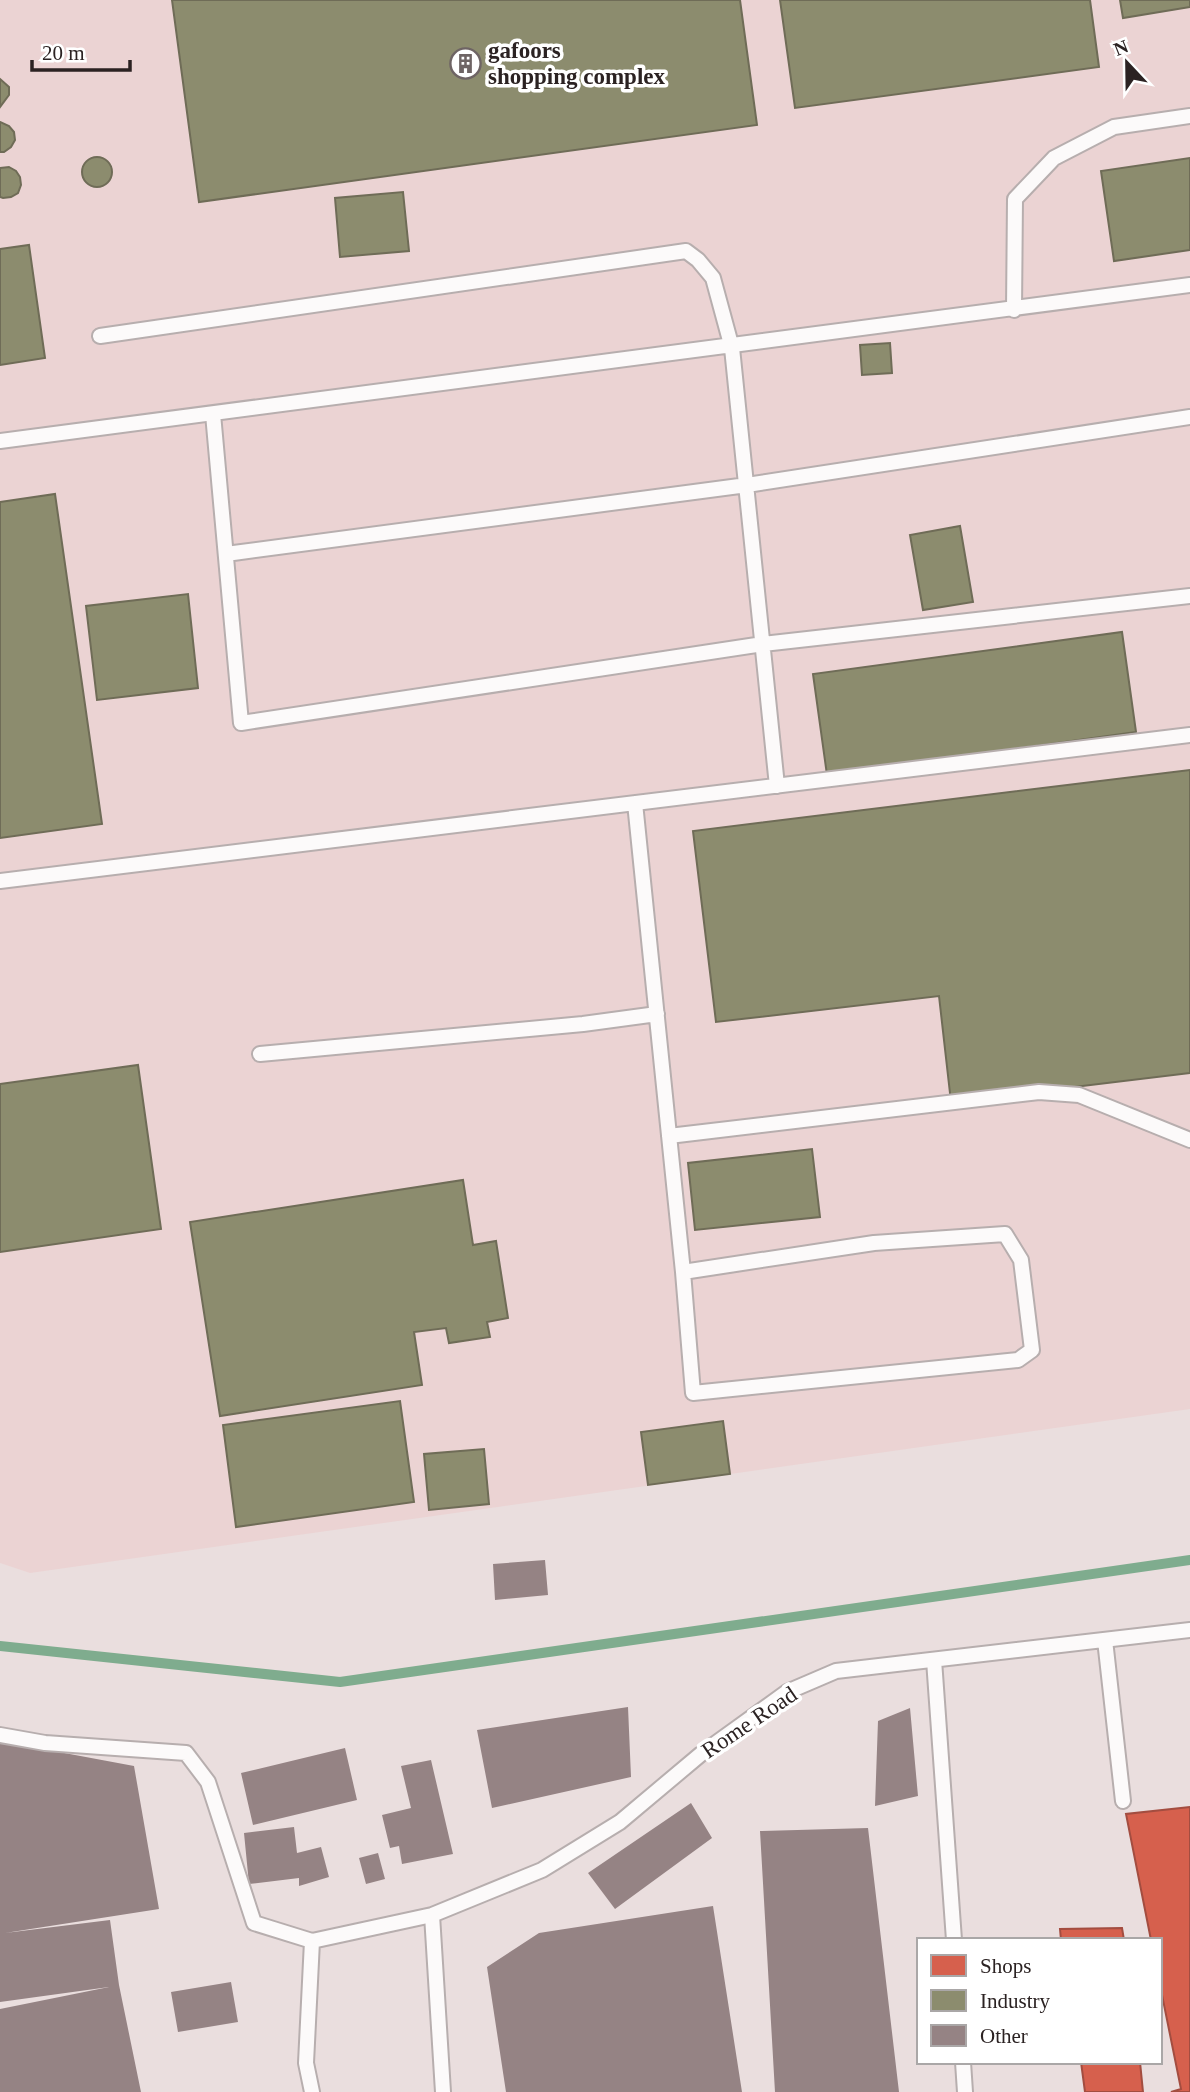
<svg xmlns="http://www.w3.org/2000/svg" width="1190" height="2092" viewBox="0 0 1190 2092" font-family="Georgia,serif">
<rect width="100%" height="100%" fill="#eadede"/>
<path fill="#ebd3d3" d="M 0,0 L 1190,0 L 1190,1409 L 30,1573 L 0,1563 Z"/>
<path fill="#d6604d" stroke="#a34d40" stroke-width="2" d="M 1190,1807 L 1190,2092 L 1171,2092 L 1181,2089 L 1160,1985 L 1160,1940 L 1151,1940 L 1126,1814 Z
M 1122,1928 L 1124,1940 L 1061,1940 L 1060,1929 Z
M 1081,2062 L 1140,2062 L 1143,2092 L 1085,2092 Z"/>
<path fill="#8c8c6e" stroke="#6f6c57" stroke-width="2" d="M 172,0 L 740,0 L 757,125 L 199,202 Z
M 780,0 L 1090,0 L 1099,67 L 795,108 Z
M 1120,0 L 1190,0 L 1190,7 L 1123,18 Z
M 0,79 L 9,87 L 9,95 L 0,107 Z
M 0,122 L 9,126 L 14,132 L 15,140 L 11,147 L 4,152 L 0,152 Z
M82 172a15 15 0 1 1 30 0a15 15 0 1 1-30 0Z
M 1190,158 L 1190,250 L 1114,261 L 1101,171 Z
M 9,167 L 16,171 L 20,177 L 21,185 L 18,193 L 11,197 L 3,198 L 0,197 L 0,168 Z
M 403,192 L 409,251 L 340,257 L 335,198 Z
M 29,245 L 45,358 L 0,365 L 0,249 Z
M 890,343 L 892,373 L 862,375 L 860,345 Z
M 55,494 L 102,824 L 0,838 L 0,502 Z
M 960,526 L 973,602 L 923,610 L 910,535 Z
M 188,594 L 198,688 L 97,700 L 86,606 Z
M 1122,632 L 1136,732 L 827,775 L 813,674 Z
M 1190,770 L 1190,1073 L 951,1102 L 939,996 L 716,1022 L 693,831 Z
M 138,1065 L 161,1229 L 0,1252 L 0,1084 Z
M 812,1149 L 820,1217 L 695,1230 L 688,1163 Z
M 463,1180 L 473,1245 L 496,1241 L 508,1318 L 487,1322 L 490,1337 L 449,1343 L 446,1328 L 414,1332 L 422,1385 L 220,1416 L 190,1222 Z
M 400,1401 L 414,1502 L 236,1527 L 223,1425 Z
M 723,1421 L 730,1474 L 648,1485 L 641,1432 Z
M 484,1449 L 489,1504 L 429,1510 L 424,1454 Z"/>
<g fill="none" stroke-linecap="round" stroke-linejoin="round">
<path stroke="#7fac8e" stroke-width="10" d="M 0,1646 L 340,1682 L 1190,1560"/>
</g>
<path fill="#958384" d="M 545,1560 L 548,1595 L 495,1600 L 493,1564 Z
M 628,1707 L 631,1777 L 492,1808 L 477,1730 Z
M 910,1708 L 918,1796 L 875,1806 L 878,1721 Z
M 0,1741 L 134,1766 L 159,1909 L 5,1933 L 110,1920 L 119,1985 L 141,2092 L 0,2092 L 0,2009 L 109,1987 L 0,2002 Z
M 345,1748 L 357,1800 L 253,1825 L 241,1773 Z
M 431,1760 L 453,1854 L 402,1864 L 399,1846 L 390,1848 L 382,1815 L 411,1808 L 401,1766 Z
M 691,1803 L 712,1838 L 615,1909 L 588,1873 Z
M 294,1827 L 297,1853 L 321,1847 L 329,1877 L 299,1886 L 299,1878 L 249,1884 L 244,1833 Z
M 868,1828 L 899,2092 L 775,2092 L 760,1831 Z
M 378,1853 L 385,1879 L 366,1884 L 359,1858 Z
M 713,1906 L 742,2092 L 506,2092 L 487,1967 L 539,1933 Z
M 231,1982 L 238,2022 L 178,2032 L 171,1992 Z"/>
<g fill="none" stroke-linecap="round" stroke-linejoin="round">
<defs>
<path id="service" d="M 1014,310 L 1015,199 L 1054,158 L 1114,127 L 1190,116
M 100,336 L 686,251 L 698,260 L 713,278 L 732,348 L 777,786
M 213,414 L 241,723 L 763,644 L 1190,596
M 0,441 C 397,390 794,340 1190,285
M 226,554 L 747,485 L 1190,417
M 635,803 L 683,1272 L 693,1393 L 1018,1360 L 1032,1350 L 1021,1260 L 1005,1234 L 874,1243 L 683,1272
M 0,881 L 1190,735
M 260,1054 L 583,1024 L 657,1014
M 669,1136 L 1039,1092 L 1079,1095 L 1190,1140
M 1105,1640 L 1123,1801
M 934,1660 L 954,1940
M 0,1735 L 45,1743 L 186,1753 L 208,1782 L 254,1923 L 312,1941 L 432,1915 L 542,1870 L 620,1822 L 701,1754 L 787,1692 L 836,1671 L 1190,1630
M 432,1915 L 443,2092
M 963,2062 L 965,2092
M 312,2092 L 306,2063 L 312,1941"/>
</defs>
<use href="#service" stroke="#b7aeae" stroke-width="18"/>
<use href="#service" stroke="#fcfafa" stroke-width="14"/>
</g>
<defs>
<symbol id="building-ring" viewBox="-11 -11 22 22"><circle r="9.5" fill="#fff" stroke="#6e6464" stroke-width="1.5"/><path d="M-4-6H4V6H1V3H-1V6H-4ZM-2.5-4.3h1.7v1.8h-1.7ZM.8-4.3h1.7v1.8H.8ZM-2.5-1h1.7V.8h-1.7ZM.8-1h1.7V.8H.8Z" fill="#6e6464"/></symbol>
</defs>
<g fill-rule="evenodd">
<use href="#building-ring" x="448" y="46" width="35" height="35"/>
</g>
<g text-anchor="middle" stroke-width="7" stroke-linejoin="round" paint-order="stroke">
<g font-size="23" font-weight="bold" fill="#2b2222" stroke="#fff" text-anchor="start">
<text x="488" y="58">gafoors<tspan x="488" dy="26">shopping complex</tspan></text>
</g>
<g font-size="23" fill="#2b2222" stroke="#fff">
<text transform="translate(749 1722) rotate(-34)" y="8">Rome Road</text>
</g>
</g>
<rect x="917" y="1938" width="245" height="126" fill="#ffffff" stroke="#aaa7a7" stroke-width="2"/>
<rect x="931" y="1955" width="35" height="21" fill="#d6604d" stroke="#aaa7a7" stroke-width="2"/>
<text x="980" y="1973" font-size="21" fill="#2b2222">Shops</text>
<rect x="931" y="1990" width="35" height="21" fill="#8c8c6e" stroke="#aaa7a7" stroke-width="2"/>
<text x="980" y="2008" font-size="21" fill="#2b2222">Industry</text>
<rect x="931" y="2025" width="35" height="21" fill="#958384" stroke="#aaa7a7" stroke-width="2"/>
<text x="980" y="2043" font-size="21" fill="#2b2222">Other</text>
<g transform="translate(1127 63) rotate(338)" stroke="#ffffff" stroke-width="5" paint-order="stroke">
<path d="M0-5L12 26L0 18L-12 26Z" fill="#2b2222"/>
<text y="-10" font-size="19" font-weight="bold" text-anchor="middle" fill="#2b2222">N</text>
</g>
<path d="M32 60v10h98v-10" fill="none" stroke="#2b2222" stroke-width="3.5"/>
<text x="42" y="60" font-size="21" fill="#2b2222" stroke="#ffffff" stroke-width="5" paint-order="stroke">20 m</text>
</svg>
